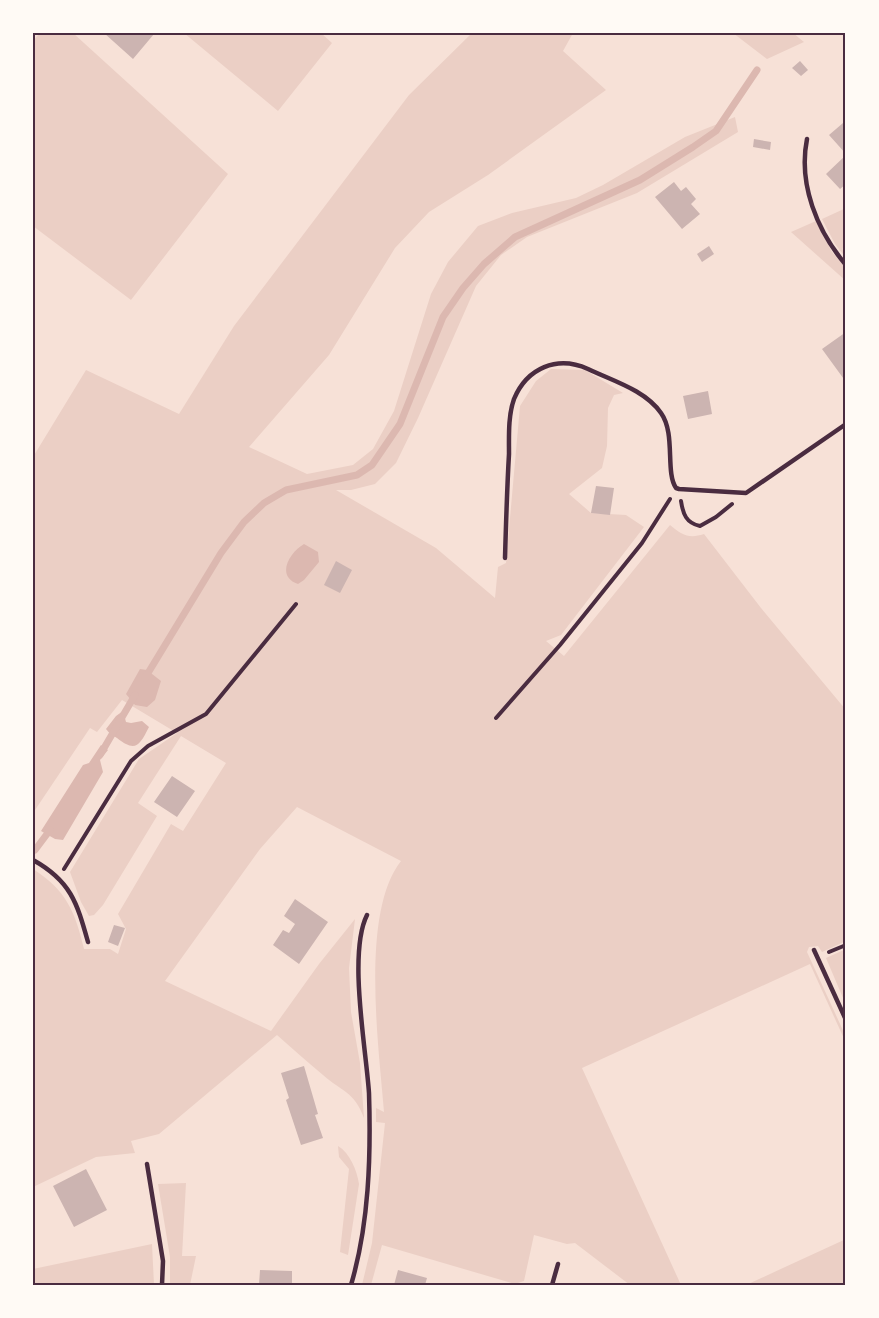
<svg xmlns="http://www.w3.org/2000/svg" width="879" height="1318" viewBox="0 0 879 1318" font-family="'PT Sans Narrow',sans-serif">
<rect width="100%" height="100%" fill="#f7e1d7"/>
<path fill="#ebcfc5" d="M 40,33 L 73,33 L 228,174 L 131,300 L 33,226 L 33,41 Z
M 184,33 L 321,33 L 332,43 L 278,111 Z
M 472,33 L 573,33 L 563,51 L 606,90 L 488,175 L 429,212 L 395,248 L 329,355 L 249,447 L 307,474 L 353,465 L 373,449 L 394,411 L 431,294 L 448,262 L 478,226 L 512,213 L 576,198 L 603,185 L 685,137 L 735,117 L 738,132 L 637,193 L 527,237 L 501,255 L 476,286 L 418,418 L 396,463 L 375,484 L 351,490 L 336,490 L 436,548 L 495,598 L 498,567 L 506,563 L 520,406 L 536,381 L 551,369 L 585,370 L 623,393 L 614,395 L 608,408 L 607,446 L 602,468 L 569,494 L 591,513 L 626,515 L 644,527 L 561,635 L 546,641 L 564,656 L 670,525 C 682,535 689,539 704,534 L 761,608 L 846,710 L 846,941 L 822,952 L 818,946 L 809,947 L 807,952 L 846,1037 L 846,1043 L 810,964 L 582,1068 L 681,1285 L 630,1285 L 575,1243 L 567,1244 L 534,1235 L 524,1281 L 515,1284 L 382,1245 L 371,1285 L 362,1285 L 372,1243 L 385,1123 L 376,1122 L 376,1108 L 384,1112 C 379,1048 360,913 401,861 L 297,807 L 260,849 L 165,981 L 271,1031 L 319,964 L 355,919 L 349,968 L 351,1012 L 360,1063 L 364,1118 C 354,1091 342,1092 323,1075 C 307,1062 292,1048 277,1035 L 159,1134 L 131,1141 L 135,1153 L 96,1157 L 33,1187 L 33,869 C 66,890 75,911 84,949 L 110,949 L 118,954 L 126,929 L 118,914 L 171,824 L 183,831 L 226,763 L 181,736 L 138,803 L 157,816 L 103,905 L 94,915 L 89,916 L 81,902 L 70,872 L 139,759 L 177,733 L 122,700 L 97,732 L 90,728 L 33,813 L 33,457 L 86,370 L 179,414 L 234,326 L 409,95 Z
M 733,33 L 793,33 L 804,42 L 767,59 Z
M 846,208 L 846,247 L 842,249 L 846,251 L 846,258 L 835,244 L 822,219 Z
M 816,221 L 832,252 L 846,268 L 846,281 L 791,232 Z
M 846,949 L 846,1005 L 826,958 Z
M 338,1146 C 350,1153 357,1171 359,1184 L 348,1255 L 340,1252 L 349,1169 L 339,1157 Z
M 186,1183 L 182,1256 L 196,1256 L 190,1285 L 170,1285 L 170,1257 L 158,1184 Z
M 846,1239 L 846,1285 L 746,1285 Z
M 152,1244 L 154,1285 L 33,1285 L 33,1269 Z"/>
<path fill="#dcb8b0" d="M 304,544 L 318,552 L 319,562 L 304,580 L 298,584 C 275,576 290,552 304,544 Z
M 140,669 L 147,670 L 161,681 L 155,700 L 147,707 L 135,705 L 126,694 Z
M 123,711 L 126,722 L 131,723 L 142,721 L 149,727 C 139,747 135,752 117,738 C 112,735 109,733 106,729 L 116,716 Z
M 101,745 L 108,750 L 100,760 L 103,772 L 63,840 L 55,839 L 41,831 L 83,765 L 89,763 Z"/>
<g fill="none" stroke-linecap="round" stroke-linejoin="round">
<path stroke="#dcb8b0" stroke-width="7" d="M 145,678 L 221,553 L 244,522 L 264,503 L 286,490 L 357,475 L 372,465 L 400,424 L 443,317 L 463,288 L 484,264 L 515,237 L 640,180 L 693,147 L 716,131 L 757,70
M 100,755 L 135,695
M 35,850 L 50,830"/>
</g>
<path fill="#ccb4b1" d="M 104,33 L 153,33 L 154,34 L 133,59 Z
M 800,61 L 808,70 L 801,76 L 792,68 Z
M 843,123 L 846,127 L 846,154 L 829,135 Z
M 754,139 L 771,142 L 770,150 L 753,147 Z
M 846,155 L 846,184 L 840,189 L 826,174 Z
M 674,182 L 681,191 L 686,187 L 696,199 L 691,204 L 700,214 L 682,229 L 655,197 Z
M 709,246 L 714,254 L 702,262 L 697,254 Z
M 846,332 L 846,382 L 822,349 Z
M 708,391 L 712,414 L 688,419 L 683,396 Z
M 596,486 L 614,488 L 610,515 L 591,513 Z
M 336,561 L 352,570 L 340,593 L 324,585 Z
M 172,776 L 195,791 L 177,817 L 154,802 Z
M 295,899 L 328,922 L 299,964 L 273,945 L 283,930 L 289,933 L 295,924 L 284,916 Z
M 114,925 L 125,928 L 118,946 L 108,942 Z
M 304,1066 L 318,1114 L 315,1115 L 323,1138 L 301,1145 L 286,1100 L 289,1098 L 281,1073 Z
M 86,1169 L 107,1210 L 74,1227 L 53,1186 Z
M 260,1270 L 292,1271 L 292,1285 L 259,1285 Z
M 398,1270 L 427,1278 L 425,1285 L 394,1285 Z"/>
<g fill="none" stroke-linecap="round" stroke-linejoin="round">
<path stroke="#4a2c40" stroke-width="4" d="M 681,501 C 683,514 686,523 700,526 L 716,517 L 732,504
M 496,718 L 560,645 L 642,543 L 670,499
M 64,869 L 131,761 L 148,746 L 206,714 L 296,604
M 829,952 L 846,945"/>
<path stroke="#4a2c40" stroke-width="4.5" d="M 807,139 C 798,184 817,231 846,265
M 505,558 C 506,523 507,488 509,454 C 509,436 508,416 514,399 C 527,368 557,355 588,369 C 613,381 645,390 661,413 C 676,434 665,472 676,488 L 679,489 L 746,493 L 846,424
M 33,860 C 71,881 77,903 88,942
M 814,950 L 846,1020
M 147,1164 L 163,1261 L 162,1285
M 351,1285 C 369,1224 371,1157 369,1093 C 366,1048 348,953 367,915
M 552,1285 L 558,1264"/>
</g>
<rect width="879" height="1318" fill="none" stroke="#fffaf5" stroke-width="69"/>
<rect x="34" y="34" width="810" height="1250" fill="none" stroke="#4a2c40" stroke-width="2"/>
</svg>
